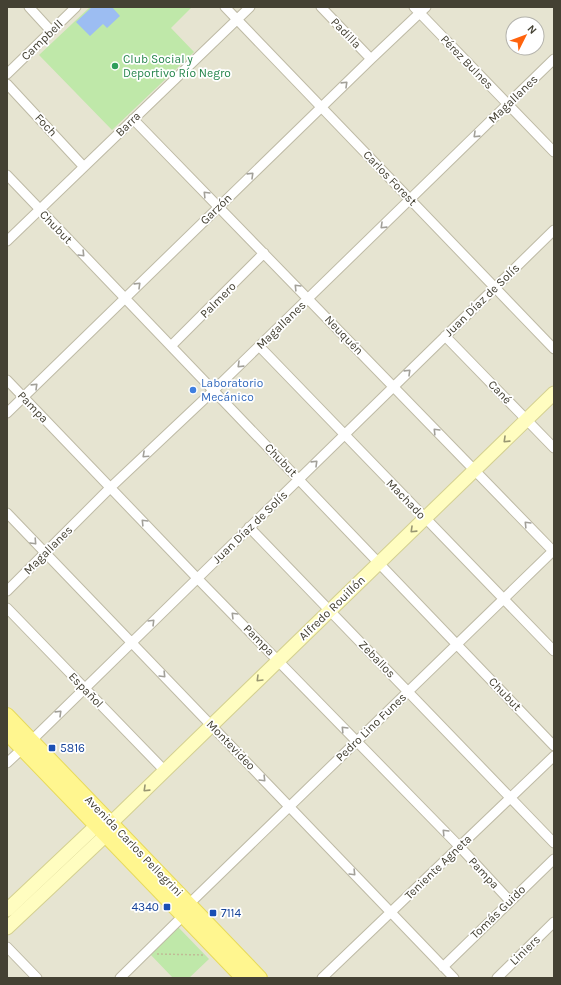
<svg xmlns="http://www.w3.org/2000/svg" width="561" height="985" viewBox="0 0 561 985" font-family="Karla,sans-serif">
<rect width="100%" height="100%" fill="#f2f1e3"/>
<path fill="#e6e4d1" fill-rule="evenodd" d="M 7,7 L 554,7 L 554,978 L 7,978 ZM 513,24 L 537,24 L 537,48 L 513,48 Z"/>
<path fill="#bfe8a9" d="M 90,7 L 192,7 L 171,28 L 194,52 L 112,130 L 39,55 Z
M 178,927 L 209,959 L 189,978 L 173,978 L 150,954 Z"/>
<path fill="#9cbdf2" d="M 92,7 L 112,7 L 120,16 L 107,28 L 103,24 L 90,36 L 76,22 Z"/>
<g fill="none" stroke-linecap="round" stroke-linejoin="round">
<defs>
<path id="street" d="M 29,7 L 51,31
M 225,7 L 554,349
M 321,7 L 371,59
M 414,7 L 554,152
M 7,74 L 76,7
M 7,84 L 84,167
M 133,119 L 554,552
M 7,175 L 554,746
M 7,241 L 250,7
M 445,336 L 554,448
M 171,346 L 264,253
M 259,346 L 554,651
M 7,380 L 197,578 L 459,846 L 510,901
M 7,413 L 371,59 L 426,7
M 7,513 L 454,978
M 249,527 L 554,843
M 7,591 L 111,487 L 214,390 L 554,59
M 7,608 L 165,771
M 32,740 L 554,230
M 7,763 L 22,749
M 189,904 L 554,550
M 7,947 L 37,978
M 443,967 L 554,859
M 120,978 L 183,916
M 322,978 L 554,756
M 497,978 L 554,922"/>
<path id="secondary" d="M 7,910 L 96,826 L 105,824
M 7,928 L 106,835 L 111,823 L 554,393"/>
<path id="primary" d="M 7,715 L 260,978
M 7,733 L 243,978"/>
</defs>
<use href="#street" stroke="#bebaa5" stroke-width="11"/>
<use href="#secondary" stroke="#d4d090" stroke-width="15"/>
<use href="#primary" stroke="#e7da5c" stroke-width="16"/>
<path stroke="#c0ba96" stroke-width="1.5" stroke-dasharray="2 2" stroke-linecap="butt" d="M 157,954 L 205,955"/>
<use href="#street" stroke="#fff" stroke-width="9"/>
<use href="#secondary" stroke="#fffdc0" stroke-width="13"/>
<use href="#primary" stroke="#fff68f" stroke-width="14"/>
</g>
<defs><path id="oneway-chevron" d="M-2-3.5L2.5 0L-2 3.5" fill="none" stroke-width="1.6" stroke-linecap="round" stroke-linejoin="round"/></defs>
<g stroke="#a2a099">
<use href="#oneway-chevron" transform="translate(345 84) rotate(-44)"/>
<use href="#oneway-chevron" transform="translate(476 135) rotate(136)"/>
<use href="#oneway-chevron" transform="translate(251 175) rotate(-44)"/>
<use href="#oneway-chevron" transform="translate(206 194) rotate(-134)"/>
<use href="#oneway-chevron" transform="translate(383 226) rotate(136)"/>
<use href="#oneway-chevron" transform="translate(82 254) rotate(46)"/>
<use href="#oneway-chevron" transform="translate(138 285) rotate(-44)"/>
<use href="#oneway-chevron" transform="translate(297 287) rotate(-134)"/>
<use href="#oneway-chevron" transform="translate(240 365) rotate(136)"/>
<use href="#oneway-chevron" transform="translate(408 372) rotate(-44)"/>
<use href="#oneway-chevron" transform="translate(35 386) rotate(-44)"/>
<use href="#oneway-chevron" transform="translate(436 431) rotate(-134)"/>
<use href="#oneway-chevron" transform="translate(145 455) rotate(137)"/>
<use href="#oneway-chevron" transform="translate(315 463) rotate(-44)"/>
<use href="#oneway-chevron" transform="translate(144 522) rotate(-134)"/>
<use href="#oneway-chevron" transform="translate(527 524) rotate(-134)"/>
<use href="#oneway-chevron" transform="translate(34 542) rotate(47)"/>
<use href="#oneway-chevron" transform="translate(234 615) rotate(-135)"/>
<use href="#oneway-chevron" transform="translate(152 622) rotate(-45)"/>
<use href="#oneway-chevron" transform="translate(163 675) rotate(46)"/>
<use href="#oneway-chevron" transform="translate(59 713) rotate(-44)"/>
<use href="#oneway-chevron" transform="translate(344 729) rotate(-134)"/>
<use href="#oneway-chevron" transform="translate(263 779) rotate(46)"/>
<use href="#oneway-chevron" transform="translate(445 832) rotate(-134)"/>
<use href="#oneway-chevron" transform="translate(353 873) rotate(46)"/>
</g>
<g stroke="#989672">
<use href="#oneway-chevron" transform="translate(506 440) rotate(136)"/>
<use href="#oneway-chevron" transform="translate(413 530) rotate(136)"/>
<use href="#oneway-chevron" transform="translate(259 679) rotate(135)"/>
<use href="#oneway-chevron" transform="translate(146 789) rotate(136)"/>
</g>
<circle fill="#2e9e5b" stroke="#fff" stroke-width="1.5" cx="115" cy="66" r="4"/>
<circle fill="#3f7fe0" stroke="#fff" stroke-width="1.5" cx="193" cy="390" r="4"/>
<g fill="#1a4fb4" stroke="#fff" stroke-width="1.5">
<rect x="48" y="744" width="8" height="8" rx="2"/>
<rect x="163" y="903" width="8" height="8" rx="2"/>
<rect x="209" y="909" width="8" height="8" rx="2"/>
</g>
<g text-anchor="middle" stroke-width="3.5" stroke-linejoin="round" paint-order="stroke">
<g font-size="12" fill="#444133" stroke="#fff">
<text transform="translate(346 33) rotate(46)" y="4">Padilla</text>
<text transform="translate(42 40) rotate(-44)" y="4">Campbell</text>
<text transform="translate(467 62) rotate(46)" y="4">Pérez Bulnes</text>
<text transform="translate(513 99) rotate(-44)" y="4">Magallanes</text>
<text transform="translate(128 124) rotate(-44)" y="4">Barra</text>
<text transform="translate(46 125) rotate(47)" y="4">Foch</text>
<text transform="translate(390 178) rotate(46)" y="4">Carlos Forest</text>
<text transform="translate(216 209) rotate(-44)" y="4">Garzón</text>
<text transform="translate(56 227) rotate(46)" y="4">Chubut</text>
<text transform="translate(218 300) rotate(-45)" y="4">Palmero</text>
<text transform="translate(482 300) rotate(-44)" y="4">Juan Díaz de Solís</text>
<text transform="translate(281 325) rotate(-44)" y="4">Magallanes</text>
<text transform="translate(344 335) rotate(46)" y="4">Neuquén</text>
<text transform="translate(500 392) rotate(46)" y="4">Cané</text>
<text transform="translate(33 407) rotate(46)" y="4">Pampa</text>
<text transform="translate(281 460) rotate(46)" y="4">Chubut</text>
<text transform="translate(406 499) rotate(46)" y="4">Machado</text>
<text transform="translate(250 527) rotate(-44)" y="4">Juan Díaz de Solís</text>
<text transform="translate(48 550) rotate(-45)" y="4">Magallanes</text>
<text transform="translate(332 608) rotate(-44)" y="4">Alfredo Rouillón</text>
<text transform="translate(259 640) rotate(45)" y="4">Pampa</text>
<text transform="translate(377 659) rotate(46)" y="4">Zeballos</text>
<text transform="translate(86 690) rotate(46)" y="4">Español</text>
<text transform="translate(505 694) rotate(46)" y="4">Chubut</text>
<text transform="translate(371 727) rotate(-44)" y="4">Pedro Lino Funes</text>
<text transform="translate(231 745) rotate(46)" y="4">Montevideo</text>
<text transform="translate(134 846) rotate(46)" y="4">Avenida Carlos Pellegrini</text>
<text transform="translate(438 867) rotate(-44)" y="4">Teniente Agneta</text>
<text transform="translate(484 873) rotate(47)" y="4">Pampa</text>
<text transform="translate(498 912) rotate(-44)" y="4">Tomás Guido</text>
<text transform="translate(525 950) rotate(-44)" y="4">Liniers</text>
</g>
<g font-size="12" fill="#27864d" stroke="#fff" text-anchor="start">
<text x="123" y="63">Club Social y<tspan x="123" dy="14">Deportivo Río Negro</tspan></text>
</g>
<g font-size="12" fill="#366cbe" stroke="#fff" text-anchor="start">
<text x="201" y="387">Laboratorio<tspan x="201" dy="14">Mecánico</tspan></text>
</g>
<g font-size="12" fill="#164399" stroke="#fff" text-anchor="start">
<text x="60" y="752">5816</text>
<text x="159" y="911" text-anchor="end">4340</text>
<text x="221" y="917">7114</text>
</g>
</g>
<rect width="561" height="985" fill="none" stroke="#444133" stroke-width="16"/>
<g transform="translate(525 36) rotate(48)"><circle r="19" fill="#ffffff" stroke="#b4b3ad"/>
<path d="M0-3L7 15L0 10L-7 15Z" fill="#ff630d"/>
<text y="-6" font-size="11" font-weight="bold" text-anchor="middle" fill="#444133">N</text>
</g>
</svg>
